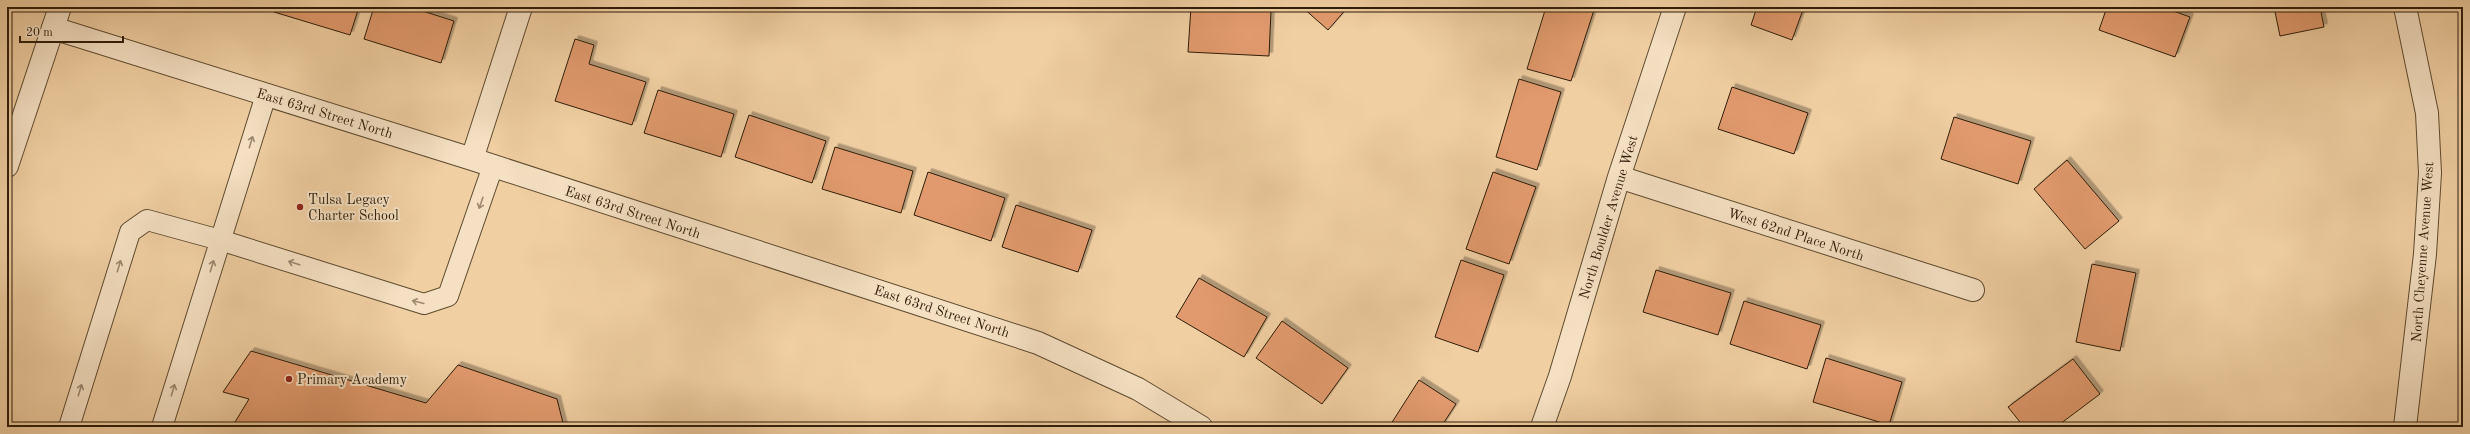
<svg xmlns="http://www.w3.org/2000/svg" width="2470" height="434" viewBox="0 0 2470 434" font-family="'Old Standard TT',serif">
<defs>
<filter id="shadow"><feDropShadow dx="3.5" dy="-3.5" stdDeviation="0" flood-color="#0004"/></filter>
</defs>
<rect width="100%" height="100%" fill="#f0cfa2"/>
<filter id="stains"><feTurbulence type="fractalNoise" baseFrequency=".005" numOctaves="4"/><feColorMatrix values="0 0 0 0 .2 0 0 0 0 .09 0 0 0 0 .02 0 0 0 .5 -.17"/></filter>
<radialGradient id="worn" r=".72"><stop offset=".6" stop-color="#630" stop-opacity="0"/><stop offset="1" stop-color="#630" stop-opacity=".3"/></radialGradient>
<path fill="#e19a6d" stroke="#2e1d09" filter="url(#shadow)" d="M 276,7 L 359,7 L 350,35 L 274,12 Z
M 374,7 L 410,7 L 454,21 L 441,63 L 364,39 Z
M 1191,7 L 1271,11 L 1269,56 L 1188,52 Z
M 1302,7 L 1348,7 L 1328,30 Z
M 1546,7 L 1595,7 L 1571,81 L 1527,69 Z
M 1757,7 L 1804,7 L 1792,40 L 1751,25 Z
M 2107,7 L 2162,7 L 2190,17 L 2175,57 L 2099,30 Z
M 2274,7 L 2320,7 L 2324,27 L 2280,36 Z
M 575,39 L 594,45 L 589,64 L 646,82 L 632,125 L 555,101 Z
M 1519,79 L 1561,92 L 1537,170 L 1496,157 Z
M 1732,87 L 1808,113 L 1794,154 L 1718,129 Z
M 658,90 L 734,114 L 721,157 L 644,133 Z
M 749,115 L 826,141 L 812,183 L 735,157 Z
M 1954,117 L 2031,141 L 2018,184 L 1941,159 Z
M 835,147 L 913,171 L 901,213 L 822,189 Z
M 2067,160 L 2119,221 L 2085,249 L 2034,189 Z
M 928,172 L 1005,198 L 991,241 L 914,215 Z
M 1493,172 L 1536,187 L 1509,264 L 1466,249 Z
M 1016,205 L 1092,230 L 1078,272 L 1002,247 Z
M 1461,260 L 1504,275 L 1478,352 L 1435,337 Z
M 2092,264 L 2136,273 L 2120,351 L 2076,342 Z
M 1656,270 L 1731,293 L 1718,335 L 1643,312 Z
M 1199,278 L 1267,317 L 1244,357 L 1176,317 Z
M 1744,301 L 1821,325 L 1807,369 L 1730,344 Z
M 1282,321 L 1348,368 L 1322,404 L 1256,358 Z
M 251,351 L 426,403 L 458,365 L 557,399 L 564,427 L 232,427 L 249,399 L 223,392 Z
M 1826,358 L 1902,382 L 1889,425 L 1813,402 Z
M 2073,359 L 2100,394 L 2056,427 L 2024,427 L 2008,407 Z
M 1419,380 L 1456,404 L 1441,427 L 1389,427 Z"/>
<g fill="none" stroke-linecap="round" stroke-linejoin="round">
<defs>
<path id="service" d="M 69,427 L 130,232 L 147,220 L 220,240 L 424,304 L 448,296 L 493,166
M 162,427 L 266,95"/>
<path id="minor" d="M 2405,7 L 2427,113 L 2430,173 L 2425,254 L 2405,427
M 53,28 L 472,159 L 1038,343 L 1138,389 L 1201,427
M 472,159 L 521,7
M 1619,177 L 1973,290
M 1542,427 L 1560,376 L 1619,177 L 1675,7"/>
<path id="tertiary" d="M 7,166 L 60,7"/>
</defs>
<use href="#service" stroke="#5e4a2f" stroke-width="22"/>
<use href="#minor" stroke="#5e4a2f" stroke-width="24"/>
<use href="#tertiary" stroke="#5e4a2f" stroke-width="24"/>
<use href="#service" stroke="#f5e0c3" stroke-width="20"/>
<use href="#minor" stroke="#f5e0c3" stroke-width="22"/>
<use href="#tertiary" stroke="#f5e0c3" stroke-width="22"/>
</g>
<defs><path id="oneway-shaft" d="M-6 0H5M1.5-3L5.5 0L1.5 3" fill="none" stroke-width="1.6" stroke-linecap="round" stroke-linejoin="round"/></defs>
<g stroke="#9b886f">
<use href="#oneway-shaft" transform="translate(251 142) rotate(-73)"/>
<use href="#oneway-shaft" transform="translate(481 203) rotate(109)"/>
<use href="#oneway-shaft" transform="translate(294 263) rotate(-163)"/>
<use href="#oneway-shaft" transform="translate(119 266) rotate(-73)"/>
<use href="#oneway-shaft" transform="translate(212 266) rotate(-73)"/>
<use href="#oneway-shaft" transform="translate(418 302) rotate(-166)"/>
<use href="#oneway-shaft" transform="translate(80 390) rotate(-73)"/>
<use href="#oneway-shaft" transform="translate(173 390) rotate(-73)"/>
</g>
<g fill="#8f2418" stroke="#f5e0c3" stroke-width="1.5">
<circle cx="300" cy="207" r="4"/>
<circle cx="289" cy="379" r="4"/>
</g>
<g text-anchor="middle" stroke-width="4" stroke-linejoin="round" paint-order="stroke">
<g font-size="14" fill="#2e1d09" stroke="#f5e0c3">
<text transform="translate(325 113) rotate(17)" y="5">East 63rd Street North</text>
<text transform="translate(633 212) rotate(18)" y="5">East 63rd Street North</text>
<text transform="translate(1608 217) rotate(-73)" y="5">North Boulder Avenue West</text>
<text transform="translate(1796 234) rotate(18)" y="5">West 62nd Place North</text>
<text transform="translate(2422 252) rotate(-86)" y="5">North Cheyenne Avenue West</text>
<text transform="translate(942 311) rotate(18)" y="5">East 63rd Street North</text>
</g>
<g font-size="14" fill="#2e1d09" stroke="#f5e0c3" text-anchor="start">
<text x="308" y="204">Tulsa Legacy<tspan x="308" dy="16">Charter School</tspan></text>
<text x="297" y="384">Primary Academy</text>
</g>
</g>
<rect width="2470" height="434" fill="none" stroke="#f0cfa2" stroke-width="24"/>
<rect x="8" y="8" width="2454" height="418" fill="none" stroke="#2e1d09" stroke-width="2"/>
<rect x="12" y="12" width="2446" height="410" fill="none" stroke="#2e1d09"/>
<path d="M20 36v6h103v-6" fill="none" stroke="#2e1d09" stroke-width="2"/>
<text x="26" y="36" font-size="12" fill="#2e1d09" stroke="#f5e0c3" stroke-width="3" paint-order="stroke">20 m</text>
<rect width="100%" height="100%" filter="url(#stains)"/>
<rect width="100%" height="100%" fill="url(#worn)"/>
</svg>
